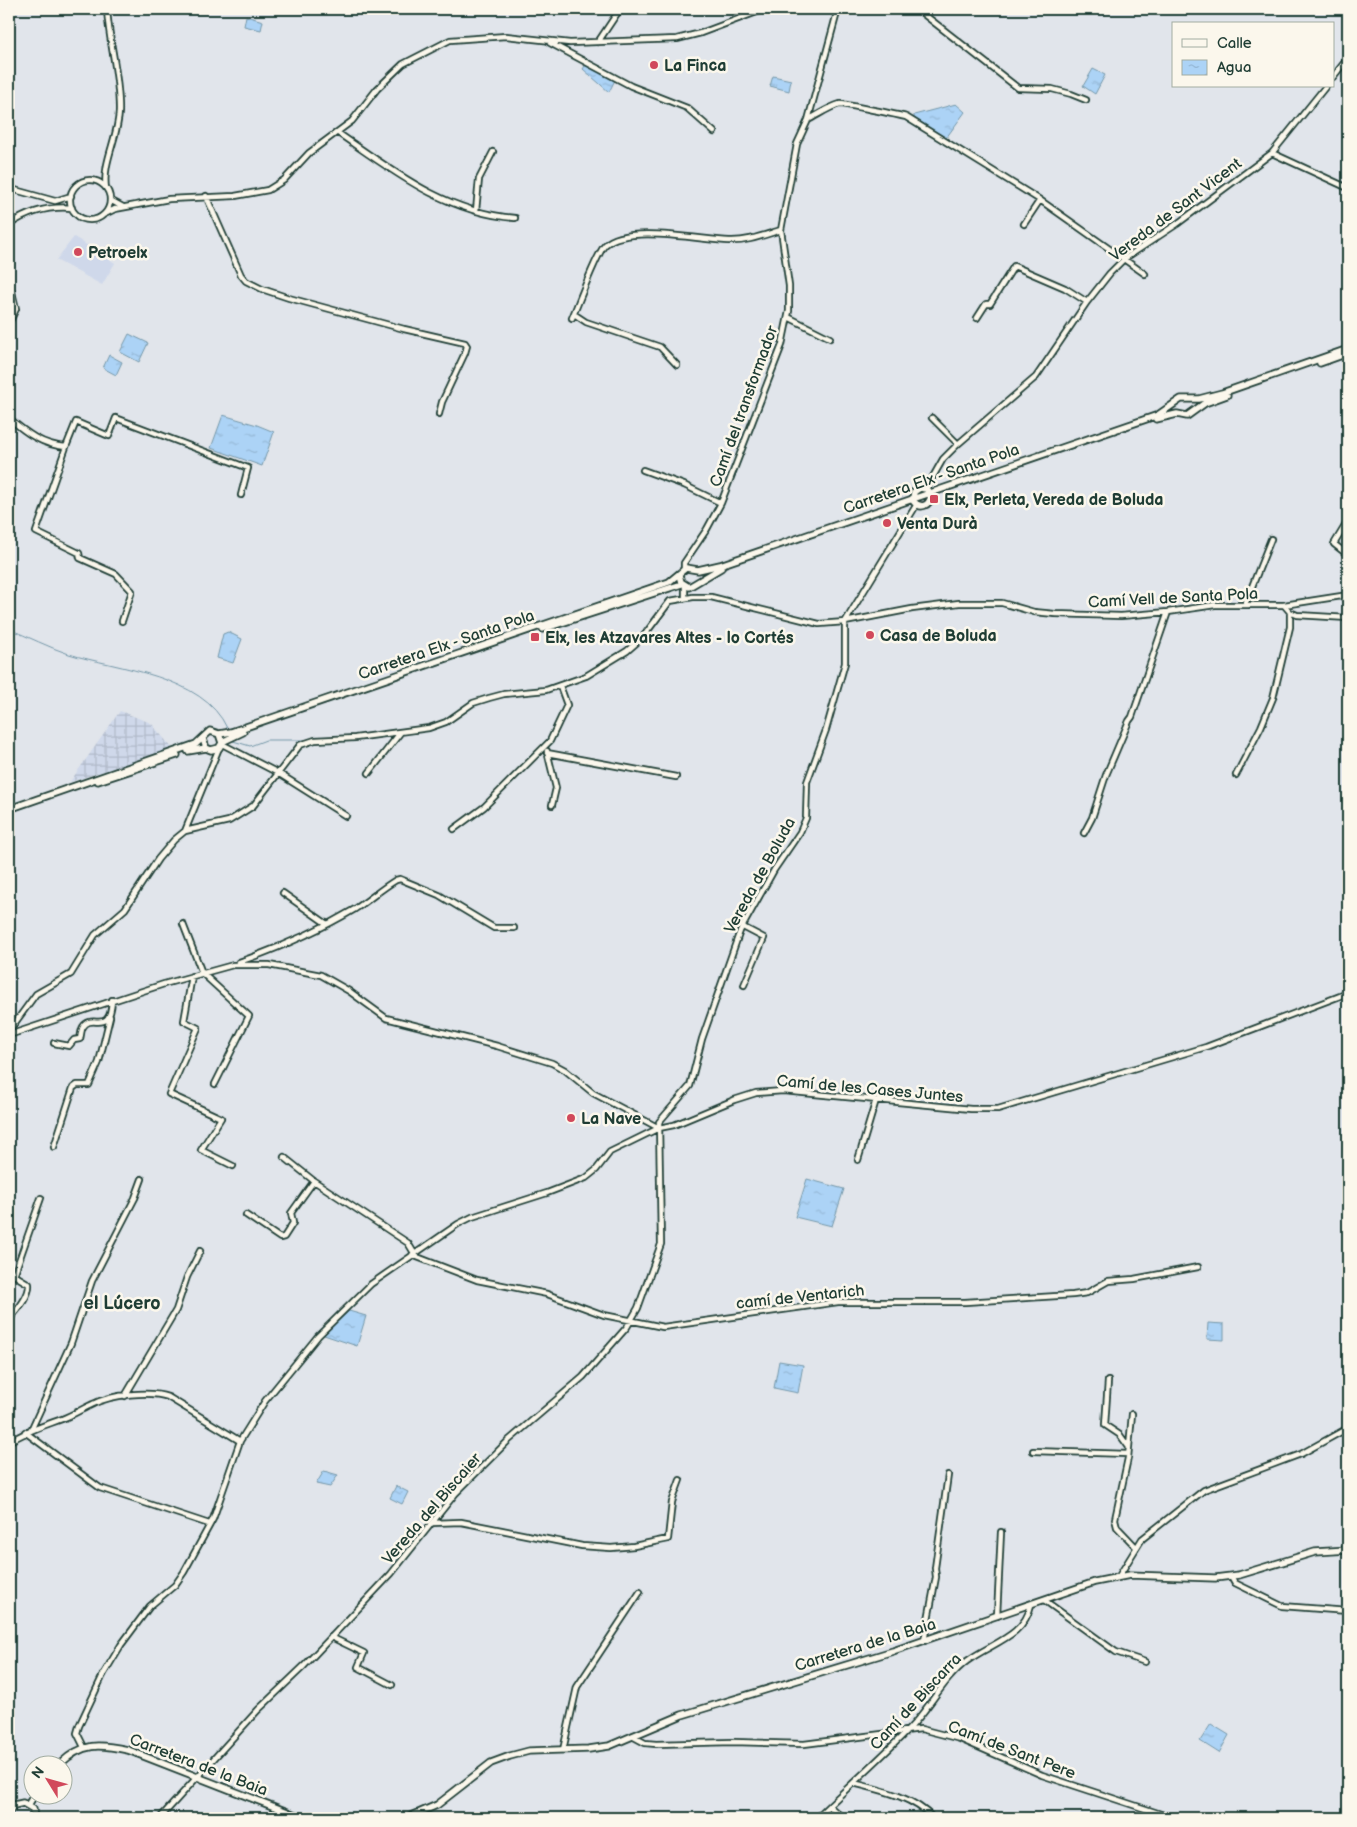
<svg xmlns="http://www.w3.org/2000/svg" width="1357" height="1827" viewBox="0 0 1357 1827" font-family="'Balsamiq Sans',sans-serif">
<defs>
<pattern id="industrial-grid" width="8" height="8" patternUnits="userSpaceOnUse" patternTransform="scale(1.25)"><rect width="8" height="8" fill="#cfd8ea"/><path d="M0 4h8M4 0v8" fill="none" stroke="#b1bac9"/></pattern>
<pattern id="water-ripples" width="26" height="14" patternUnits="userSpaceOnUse" patternTransform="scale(1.25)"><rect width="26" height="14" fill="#acd3f6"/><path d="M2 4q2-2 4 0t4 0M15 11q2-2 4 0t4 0" fill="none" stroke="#94b6d4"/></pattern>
</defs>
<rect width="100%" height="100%" fill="#e1e5eb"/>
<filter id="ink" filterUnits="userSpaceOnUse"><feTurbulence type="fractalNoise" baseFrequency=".02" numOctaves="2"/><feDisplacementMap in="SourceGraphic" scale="10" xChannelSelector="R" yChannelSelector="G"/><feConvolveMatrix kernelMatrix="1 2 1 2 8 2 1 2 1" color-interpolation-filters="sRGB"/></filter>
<g filter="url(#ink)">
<path fill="#cfd8ea" d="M 74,237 L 115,263 L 102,285 L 56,260 Z"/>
<path fill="url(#industrial-grid)" d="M 120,711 L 151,723 L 173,749 L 70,782 Z"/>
<path fill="url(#water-ripples)" stroke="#7497a8" d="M 246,16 L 263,21 L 261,30 L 244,26 Z
M 587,63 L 615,80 L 609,92 L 583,69 Z
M 1093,69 L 1105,75 L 1095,94 L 1083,86 Z
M 773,76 L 791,80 L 789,91 L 770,86 Z
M 956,104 L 965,112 L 946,138 L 914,118 L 914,115 Z
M 129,334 L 148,343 L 139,362 L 120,352 Z
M 109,355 L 122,362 L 116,375 L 103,368 Z
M 223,415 L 257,425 L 274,432 L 262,466 L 211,448 Z
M 228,632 L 242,639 L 233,663 L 217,658 L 223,634 Z
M 807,1179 L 844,1189 L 832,1226 L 795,1217 Z
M 349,1311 L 366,1316 L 357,1346 L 324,1335 Z
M 1208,1323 L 1224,1324 L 1224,1340 L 1207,1339 Z
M 779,1361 L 803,1365 L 798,1393 L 774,1388 Z
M 324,1471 L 338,1475 L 330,1487 L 316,1484 Z
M 396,1486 L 408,1492 L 402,1504 L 390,1498 Z
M 1211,1724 L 1229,1735 L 1219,1753 L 1200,1741 Z"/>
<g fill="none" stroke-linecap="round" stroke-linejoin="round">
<path stroke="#7497a8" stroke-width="1" d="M 9,629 C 29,637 48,647 69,654 C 118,669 203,675 227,728
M 233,741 L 250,746 L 266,740 L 308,740"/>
<defs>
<path id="minor" d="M 917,9 L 1018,88 L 1052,89 L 1071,94 L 1086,100
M 598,42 L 620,9
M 550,43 L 631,86 L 687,108 L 714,132
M 1333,77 L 1348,58
M 808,120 C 818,115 829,107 840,104 C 844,104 899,115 906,117 L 1040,200 L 1145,274
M 338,133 C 393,171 446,213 515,218
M 1272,153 L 1348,188
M70 200a20 20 0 1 1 40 0a20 20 0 1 1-40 0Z
M 106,188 C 102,163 118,138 119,112 C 120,78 109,43 107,9
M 9,191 L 15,190 L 55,201 L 71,196
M 206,196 L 241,275 L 246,281 L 262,289 L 289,298 L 404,329 L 465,343 L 467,346 L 465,353 L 442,402 L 439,414
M 110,200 L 123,207
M 476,211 L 479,179 L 493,152
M 105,214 L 115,209 L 169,199 L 235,196 L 268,190 L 284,180 L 309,153 L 352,121 L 377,89 L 403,64 L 450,40 L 506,36 L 570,43 L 677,39 L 701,33 L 765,9
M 1024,224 L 1040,200
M 9,225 C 28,212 49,206 72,208
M 574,314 L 586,322 L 660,347 L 677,365
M 788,317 L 830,338
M 572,318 C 578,304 597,253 605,245 C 626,224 701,240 729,241 C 747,242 764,235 781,230
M 977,318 L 986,304 L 990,304 L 1014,266 L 1065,288 L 1087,302
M 9,323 L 16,309 L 12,292
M 9,418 C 26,433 42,445 66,447 L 76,422 L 109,436 L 116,418 L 248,468 L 241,495
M 932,418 L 958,444
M 66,447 L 36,532 L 79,553 L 80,558 L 116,574 L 132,591 L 122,621
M 643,470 L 684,485 L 721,503
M 926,489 L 943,459 L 958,444 L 1036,377 L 1087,302 L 1110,273 L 1124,259 L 1177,224 L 1272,153 L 1326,86
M 1348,521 L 1334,544 L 1348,555
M 684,569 L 684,563 L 707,529 L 721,503 L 782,345 L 789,311 L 789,286 L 781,230 L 797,144 L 808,120 L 838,9
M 685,598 L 685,586
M 1245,604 L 1271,539
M 1284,605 L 1290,612 L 1297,615 L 1348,618
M 222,744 L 278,773 L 346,816
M 547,751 L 556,788 L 552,805
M 547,753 L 676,777
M 369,773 L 400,733
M 1236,775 L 1261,727 L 1273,698 L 1290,627 L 1290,612
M 454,829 L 484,807 L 550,741 L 567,705 L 560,686
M 185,831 L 219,748
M 1084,833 L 1092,818 L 1106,775 L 1129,721 L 1132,717 L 1168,612
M 283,893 L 327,924
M 183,924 L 202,973 L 249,1016 L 215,1084
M 743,927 L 764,938 L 744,985
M 239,962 C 279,948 318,931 355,909 C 369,900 381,889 396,880 L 400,879 L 439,895 L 494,928 L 514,928
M 192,976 L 184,1021 L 198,1028 L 169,1094 L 221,1118 L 201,1150 L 233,1166
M 9,1031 L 36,994 L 71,974 L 95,935 L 125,909 L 158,859 L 174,840 L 185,831 L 229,821 L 253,806 L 300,745 L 315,740 L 355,738 L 429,728 L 446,722 L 473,703 L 489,698 L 504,694 L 546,690 L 586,676 L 627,651 L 643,637 L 670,601 L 693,597 L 711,597 L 819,624 L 845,622 L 912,609 L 959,603 L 1002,603 L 1034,612 L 1055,614 L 1121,616 L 1168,612 L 1215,605 L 1284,605 L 1348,595
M 9,1035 L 164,984 L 233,965 L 269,965 L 321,975 L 349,991 L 386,1018 L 497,1046 L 552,1063 L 565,1070 L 593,1093 L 659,1128
M 54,1043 L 69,1046 L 74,1040 L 80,1039 C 81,1036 81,1030 83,1027 C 92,1012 110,1037 112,1000
M 54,1147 L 73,1088 L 77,1085 L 89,1085 L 99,1062 L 110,1017
M 284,1157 L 314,1181 L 408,1243 L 414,1253
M 858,1160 L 876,1100
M 246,1215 L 280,1238 L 284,1237 L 293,1223 L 291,1213 L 314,1181
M 412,1255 L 477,1280 L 547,1294 L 604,1315 L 663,1327 L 838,1302 L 965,1302 L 1073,1295 L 1087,1293 L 1108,1281 L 1134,1279 L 1198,1267
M 9,1316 L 12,1316 C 19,1308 30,1295 29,1284 L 14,1275 L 41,1198
M 9,1323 L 9,1327
M 1108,1381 L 1105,1425 L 1120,1435 L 1128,1446
M 125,1396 L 176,1310 L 187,1277 L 200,1251
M 1132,1414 L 1128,1458 L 1115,1519 L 1117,1527 L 1136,1547
M 31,1430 L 71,1343 L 92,1281 L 135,1198 L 142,1179
M 25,1432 L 100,1488 L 209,1524
M 9,1442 C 26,1431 43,1426 62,1419 C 73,1415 82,1409 93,1404 C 111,1395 149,1390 168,1397 L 240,1441
M 1033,1451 L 1128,1454
M 432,1523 L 461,1522 L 582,1546 L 611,1548 L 634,1546 L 668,1539 L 672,1502 L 680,1480
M 1119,1576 L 1142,1539 L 1204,1490 L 1301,1454 L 1348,1428
M 1231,1576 L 1235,1583 L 1282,1606 L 1348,1611
M 1044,1600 L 1116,1652 L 1145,1662
M 997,1616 L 1001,1532
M 331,1637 L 364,1653 L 358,1667 L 392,1685
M 924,1641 L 936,1577 L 935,1568 L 948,1475
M 632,1736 L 645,1743 L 656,1744 L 733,1742 L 804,1744 L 921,1729 L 960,1739 L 1042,1775 L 1173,1818
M 84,1747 L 77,1733 L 79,1726 L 103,1675 L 121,1645 L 150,1606 L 175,1585 L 184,1572 L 213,1519 L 240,1441 L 265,1401 L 318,1336 L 371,1284 L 458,1224 L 472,1217 L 547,1193 L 586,1178 L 596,1170 L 610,1152 L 659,1128 L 674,1125 L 734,1100 L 756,1093 L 783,1091 L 971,1109 L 998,1109 L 1206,1047 L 1348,993
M 563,1750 L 577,1687 L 640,1592
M 853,1783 C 881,1790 912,1796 933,1818
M 829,1806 L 843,1818
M 160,1818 L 258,1710 L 304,1666 L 391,1574 L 455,1494 L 508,1441 L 583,1377 L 627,1327 L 638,1308 L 661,1244 L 659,1122 L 690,1086 L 702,1039 L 740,931 L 774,870 L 800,832 L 806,818 L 807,782 L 826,730 L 845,663 L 845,622 L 917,504
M 816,1818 C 847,1788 880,1759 910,1728 C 930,1707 944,1678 967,1661 C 991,1643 1024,1637 1031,1605"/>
<path id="major" d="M 1320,363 L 1348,353
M 1156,419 L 1177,414 L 1187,416 L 1205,403 L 1227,395
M 913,498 L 914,492 L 920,488 L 926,489 L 930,493
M 914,502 C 921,509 929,506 931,496
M 679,575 L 681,582 L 689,587 L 721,568
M 543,629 L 682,584
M 219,734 L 231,732 L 669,582 L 686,568 L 698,570 L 720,565 L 1158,415 L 1181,399 L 1199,399 L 1222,393 L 1348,349
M 222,742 L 243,732
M 188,751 L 206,748
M 98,781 L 177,755
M 9,809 L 196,744 L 210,731 L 219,734 L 222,743 L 219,748 L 211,750 L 206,748 L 203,739
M 60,1764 C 83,1742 99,1744 128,1750 L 303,1818
M 28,1805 L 35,1794
M 9,1812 L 14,1805 L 23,1803 L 33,1809 L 34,1818
M 407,1818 L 437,1805 L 491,1763 L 510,1756 L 529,1751 L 589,1749 L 609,1746 L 682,1715 L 893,1651 L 1095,1582 L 1130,1575 L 1215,1578 L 1239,1575 L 1315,1552 L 1348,1550"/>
</defs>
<use href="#minor" stroke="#1f3d34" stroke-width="8"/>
<use href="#major" stroke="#1f3d34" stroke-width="9"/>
<use href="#minor" stroke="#fbf7ec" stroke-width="4.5"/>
<use href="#major" stroke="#fbf7ec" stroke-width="5.5"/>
</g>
</g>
<g fill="#d1495b" stroke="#fbf7ec" stroke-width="2">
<circle cx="654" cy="65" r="5"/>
<circle cx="78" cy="252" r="5"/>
<rect x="929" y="494" width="10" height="10" rx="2.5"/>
<circle cx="887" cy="523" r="5"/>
<circle cx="870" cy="635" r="5"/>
<rect x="530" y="632" width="10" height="10" rx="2.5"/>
<circle cx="571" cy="1118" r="5"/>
</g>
<g text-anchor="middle" stroke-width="5" stroke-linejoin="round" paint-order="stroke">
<g font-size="16" font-weight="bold" fill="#1f3d34" stroke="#fbf7ec" text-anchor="start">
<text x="664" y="71">La Finca</text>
<text x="88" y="258">Petroelx</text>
<text x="944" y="505">Elx, Perleta, Vereda de Boluda</text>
<text x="897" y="529">Venta Durà</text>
<text x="880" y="641">Casa de Boluda</text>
<text x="545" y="643">Elx, les Atzavares Altes - lo Cortés</text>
<text x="581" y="1124">La Nave</text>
</g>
<g font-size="16" fill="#1f3d34" stroke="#fbf7ec">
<text transform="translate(1175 209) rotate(-37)" y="6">Vereda de Sant Vicent</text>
<text transform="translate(743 406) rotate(-70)" y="6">Camí del transformador</text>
<text transform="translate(931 478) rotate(-19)" y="6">Carretera Elx - Santa Pola</text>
<text transform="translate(1173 597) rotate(-3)" y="6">Camí Vell de Santa Pola</text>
<text transform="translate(446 644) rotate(-19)" y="6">Carretera Elx - Santa Pola</text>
<text transform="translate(759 875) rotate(-61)" y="6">Vereda de Boluda</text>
<text transform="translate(870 1088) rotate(5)" y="6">Camí de les Cases Juntes</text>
<text transform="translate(800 1296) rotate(-6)" y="6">camí de Ventarich</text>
<text transform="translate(431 1508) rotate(-49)" y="6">Vereda del Biscaier</text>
<text transform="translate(865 1644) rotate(-17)" y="6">Carretera de la Baia</text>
<text transform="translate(915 1701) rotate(-47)" y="6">Camí de Biscarra</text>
<text transform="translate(1012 1749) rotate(21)" y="6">Camí de Sant Pere</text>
<text transform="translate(199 1764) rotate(21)" y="6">Carretera de la Baia</text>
</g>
<g font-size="18" font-weight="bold" fill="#1f3d34" stroke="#fbf7ec">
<text x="122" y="1309">el Lúcero</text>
</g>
</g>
<rect width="1357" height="1827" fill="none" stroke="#fbf7ec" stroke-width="30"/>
<rect x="15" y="15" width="1327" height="1797" fill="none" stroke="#1f3d34" stroke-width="2" filter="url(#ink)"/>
<rect x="1172" y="22" width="162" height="65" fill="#fbf7ec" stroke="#a3ada2"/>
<rect x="1182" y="39" width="25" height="8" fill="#fbf7ec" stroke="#a3ada2"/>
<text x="1217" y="48" font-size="15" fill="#1f3d34">Calle</text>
<rect x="1182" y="60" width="25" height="15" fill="url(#water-ripples)" stroke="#a3ada2"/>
<text x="1217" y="72" font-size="15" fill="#1f3d34">Agua</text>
<g transform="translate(48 1780) rotate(307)"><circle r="24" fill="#fbf7ec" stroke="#a3ada2"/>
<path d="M0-4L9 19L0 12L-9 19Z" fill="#d1495b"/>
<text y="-8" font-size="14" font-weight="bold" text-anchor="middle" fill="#1f3d34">N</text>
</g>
</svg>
